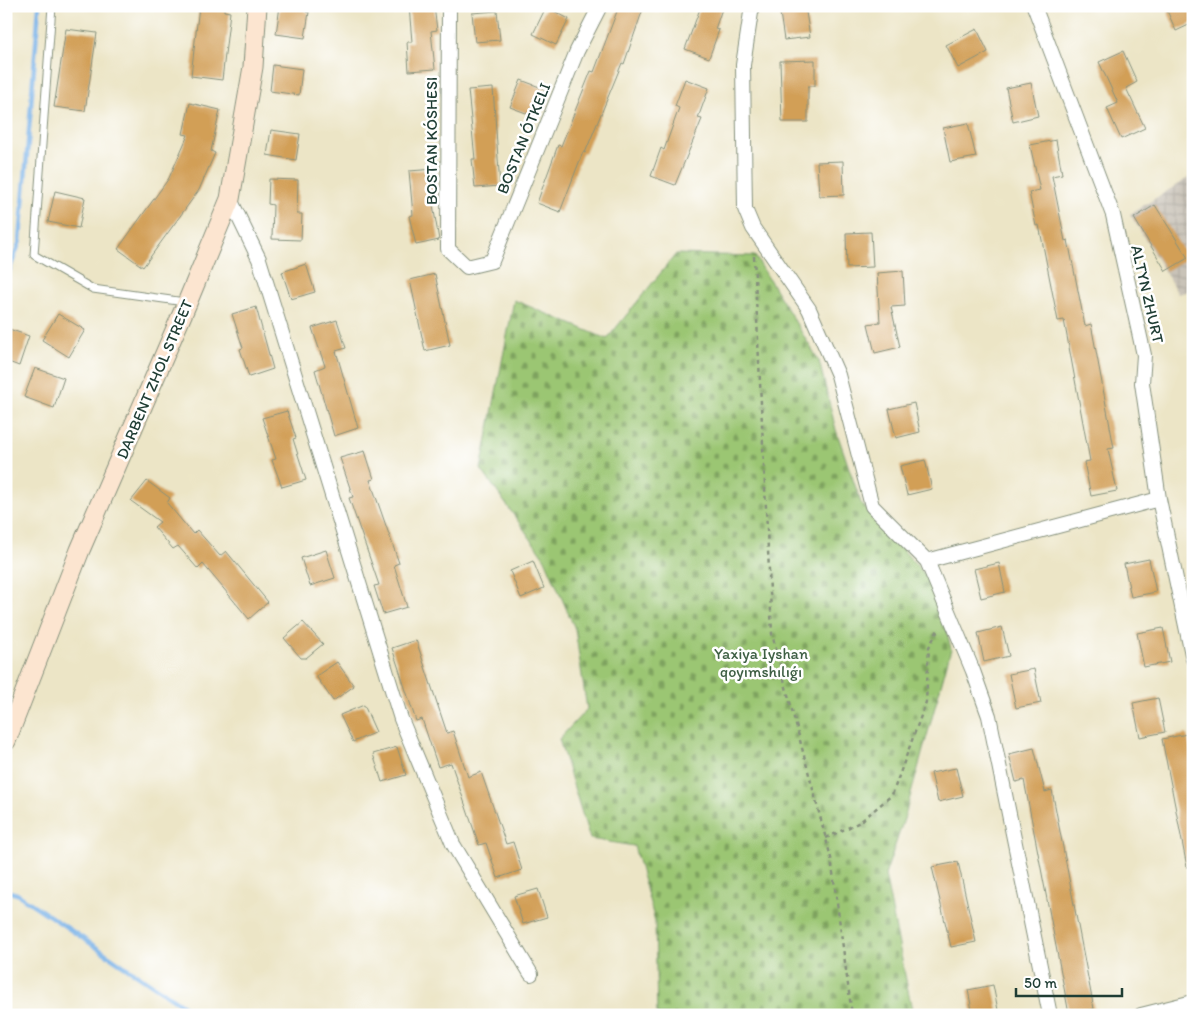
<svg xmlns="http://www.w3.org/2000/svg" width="1199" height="1021" viewBox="0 0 1199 1021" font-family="Itim,sans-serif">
<defs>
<pattern id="industrial-grid" width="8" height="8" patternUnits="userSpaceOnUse" patternTransform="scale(1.25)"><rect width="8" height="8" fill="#c9c3b8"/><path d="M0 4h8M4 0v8" fill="none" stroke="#aca89f"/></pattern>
<pattern id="cemetery-stones" width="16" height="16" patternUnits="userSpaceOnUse" patternTransform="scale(1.25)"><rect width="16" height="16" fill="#9bc673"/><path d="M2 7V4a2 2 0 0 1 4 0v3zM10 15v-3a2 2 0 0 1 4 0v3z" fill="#7ea25f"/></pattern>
</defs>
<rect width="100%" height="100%" fill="#fff"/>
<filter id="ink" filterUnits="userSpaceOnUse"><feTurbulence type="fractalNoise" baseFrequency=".02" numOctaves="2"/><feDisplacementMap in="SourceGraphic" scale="10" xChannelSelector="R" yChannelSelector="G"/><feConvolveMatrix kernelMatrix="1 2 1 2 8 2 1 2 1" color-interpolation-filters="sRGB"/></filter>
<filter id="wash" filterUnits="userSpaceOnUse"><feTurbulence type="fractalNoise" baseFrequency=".0096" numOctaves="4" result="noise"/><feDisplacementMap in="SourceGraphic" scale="20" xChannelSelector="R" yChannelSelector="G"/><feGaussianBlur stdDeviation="1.12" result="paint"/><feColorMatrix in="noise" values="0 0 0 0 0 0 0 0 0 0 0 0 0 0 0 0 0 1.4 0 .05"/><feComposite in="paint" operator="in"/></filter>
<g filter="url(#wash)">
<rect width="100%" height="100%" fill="#ece5c6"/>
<path fill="url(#industrial-grid)" d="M 1193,175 L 1193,290 L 1178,294 L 1130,214 Z"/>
<path fill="url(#cemetery-stones)" stroke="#5d8254" d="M 676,254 L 755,256 L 819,361 L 836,430 L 861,503 L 936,587 L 951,649 L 904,819 L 885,875 L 913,1015 L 657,1015 L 655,921 L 634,846 L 590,839 L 559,739 L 587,709 L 575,629 L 545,559 L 481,469 L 514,300 L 607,339 Z"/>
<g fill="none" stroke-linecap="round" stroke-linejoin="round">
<path stroke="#77b1e7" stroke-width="4.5" d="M 6,279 L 20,241 L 39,6
M 6,891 L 17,894 L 197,1015"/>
</g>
<g id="blocks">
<path fill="#d29f57" d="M 199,6 L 224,6 L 224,11 L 230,12 L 222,80 L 191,76 Z
M 280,6 L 307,6 L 306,12 L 309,12 L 305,38 L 276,34 Z
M 409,6 L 434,6 L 437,30 L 431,31 L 435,69 L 409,71 L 407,42 L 412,42 Z
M 619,6 L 644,6 L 624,64 L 622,63 L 585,153 L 583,152 L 560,212 L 537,203 L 558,145 L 561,146 L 591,71 L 594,72 Z
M 701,6 L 723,6 L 715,29 L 719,30 L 709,58 L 685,49 Z
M 779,6 L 805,6 L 810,37 L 784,40 Z
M 1165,6 L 1193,6 L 1193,23 L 1176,31 Z
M 546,7 L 569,19 L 556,45 L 533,34 Z
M 497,11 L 500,40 L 475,42 L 472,13 Z
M 66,29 L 97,33 L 85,111 L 54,107 Z
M 977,29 L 988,52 L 958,68 L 946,45 Z
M 1123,51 L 1137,82 L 1126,88 L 1145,128 L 1121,139 L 1107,108 L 1118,103 L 1099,62 Z
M 815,60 L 815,86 L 808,86 L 808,122 L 782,122 L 780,61 Z
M 273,65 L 302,69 L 299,95 L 270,91 Z
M 685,79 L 709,88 L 698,118 L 702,119 L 675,185 L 651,176 L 661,148 L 664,150 L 679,108 L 675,106 Z
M 521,80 L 545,89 L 534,116 L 510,107 Z
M 1031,83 L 1038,116 L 1013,122 L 1006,88 Z
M 493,88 L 500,186 L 475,188 L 472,159 L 475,159 L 468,90 Z
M 190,103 L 220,110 L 211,151 L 215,153 L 199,190 L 143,267 L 118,249 L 169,178 L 188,135 L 183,134 Z
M 968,123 L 976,157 L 950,162 L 943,128 Z
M 271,130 L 300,134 L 296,160 L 267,155 Z
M 1056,140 L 1062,174 L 1052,176 L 1065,241 L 1068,240 L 1085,326 L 1091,324 L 1114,448 L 1108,449 L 1117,491 L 1091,496 L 1084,462 L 1090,461 L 1064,320 L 1058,321 L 1039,225 L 1036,226 L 1029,192 L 1040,190 L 1030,145 Z
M 843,161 L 844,195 L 819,196 L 817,162 Z
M 435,169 L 437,198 L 432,199 L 439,240 L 416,245 L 409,216 L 413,215 L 409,171 Z
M 269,179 L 298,180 L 297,214 L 302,214 L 301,240 L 272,239 L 273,205 L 268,204 Z
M 55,191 L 85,198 L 79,228 L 48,222 Z
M 1155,205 L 1188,258 L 1166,271 L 1134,218 Z
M 871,232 L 873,267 L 847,268 L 846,233 Z
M 306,264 L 315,292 L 291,299 L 282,272 Z
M 903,271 L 905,306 L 891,307 L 900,347 L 875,353 L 868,324 L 880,322 L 877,273 Z
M 435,274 L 450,345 L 425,351 L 410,280 Z
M 256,307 L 273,369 L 249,377 L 240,349 L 243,348 L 232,314 Z
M 58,314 L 85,330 L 69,357 L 42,340 Z
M 337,320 L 346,348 L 336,351 L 358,428 L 334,436 L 315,370 L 325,366 L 312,328 Z
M 6,328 L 29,336 L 19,366 L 6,361 Z
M 35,368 L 64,378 L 54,408 L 24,397 Z
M 914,403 L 920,432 L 896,438 L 889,409 Z
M 287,411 L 296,438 L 293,439 L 306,480 L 282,487 L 272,460 L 276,459 L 262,418 Z
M 365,451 L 374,479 L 370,480 L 399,563 L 394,565 L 407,607 L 383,614 L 374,586 L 379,585 L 349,498 L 353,497 L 340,458 Z
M 925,460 L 932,489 L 907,495 L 900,466 Z
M 147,481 L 170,498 L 167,503 L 193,534 L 197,530 L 220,556 L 226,551 L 268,602 L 249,619 L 203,564 L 198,569 L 178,546 L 173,549 L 154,527 L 160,522 L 131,501 Z
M 326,550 L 335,578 L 310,586 L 301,558 Z
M 1149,559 L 1156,592 L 1131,597 L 1124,564 Z
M 533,561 L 544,588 L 521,598 L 510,571 Z
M 999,563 L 1005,592 L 981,598 L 974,569 Z
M 303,622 L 323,644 L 306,658 L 301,658 L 284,638 Z
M 1002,627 L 1009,656 L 984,662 L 978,633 Z
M 1163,628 L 1170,662 L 1144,667 L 1137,633 Z
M 416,640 L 447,733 L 453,731 L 468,777 L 481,772 L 506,844 L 513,842 L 522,870 L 498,878 L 486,843 L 479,845 L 451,763 L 438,767 L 422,719 L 416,721 L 392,648 Z
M 337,662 L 354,686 L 333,701 L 316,676 Z
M 1034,669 L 1041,703 L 1016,708 L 1009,674 Z
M 1158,698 L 1165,732 L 1140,737 L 1133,703 Z
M 364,705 L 376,732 L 353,742 L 340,715 Z
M 1187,734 L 1193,761 L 1193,867 L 1187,867 L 1162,739 Z
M 397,747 L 406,775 L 382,782 L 373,754 Z
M 1034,748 L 1045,792 L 1052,790 L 1094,1009 L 1069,1014 L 1024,780 L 1016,782 L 1009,754 Z
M 956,768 L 963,796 L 938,802 L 931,773 Z
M 958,862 L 976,942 L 951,947 L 932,867 Z
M 538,889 L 547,917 L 523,924 L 514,896 Z
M 993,985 L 999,1015 L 973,1015 L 968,990 Z"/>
</g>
</g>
<g filter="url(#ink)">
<use href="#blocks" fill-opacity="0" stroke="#86917d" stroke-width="1"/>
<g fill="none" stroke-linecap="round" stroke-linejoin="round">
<defs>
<path id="lane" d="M 52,6 L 34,255 L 93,289 L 185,302"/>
<path id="street" d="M 449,6 L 448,249 L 467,267 L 492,261 L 577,51 L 600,6
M 752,6 L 743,65 L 745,209 L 753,228 L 809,309 L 838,375 L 872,506 L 927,561 L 973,671 L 989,716 L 1050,1015
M 1034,6 L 1113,215 L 1144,355 L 1142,383 L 1159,499 L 1193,659
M 230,199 L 259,259 L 401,719 L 453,844 L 531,974
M 927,561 L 1159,499
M 1141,1015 L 1193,1002"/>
<path id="secondary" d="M 6,741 L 80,550 L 187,303 L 230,199 L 253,67 L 257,6"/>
</defs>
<use href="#lane" stroke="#86917d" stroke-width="9"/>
<use href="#street" stroke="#86917d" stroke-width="16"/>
<use href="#secondary" stroke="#86917d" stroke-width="21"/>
<path stroke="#86917d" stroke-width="2.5" stroke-dasharray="4 4" stroke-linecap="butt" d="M 754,256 L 772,634 L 831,858 L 852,1015
M 826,838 L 860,822 L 892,795 L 926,702 L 929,647 L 939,628"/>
<use href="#lane" stroke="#fff" stroke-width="7"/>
<use href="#street" stroke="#fff" stroke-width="14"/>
<use href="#secondary" stroke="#fce5d0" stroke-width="19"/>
</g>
</g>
<g text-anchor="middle" stroke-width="5" stroke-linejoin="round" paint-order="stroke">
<g font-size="16" fill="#1f3d34" stroke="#fff">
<text transform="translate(523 138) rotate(-68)" y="6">BOSTAN ÓTKELI</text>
<text transform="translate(431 141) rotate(-90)" y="6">BOSTAN KÓSHESI</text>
<text transform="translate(1148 294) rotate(77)" y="6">ALTYN ZHURT</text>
<text transform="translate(154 379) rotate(-67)" y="6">DARBENT ZHOL STREET</text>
</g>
<g font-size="16" fill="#3e5f44" stroke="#fff">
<text x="761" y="659">Yaxiya Iyshan<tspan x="761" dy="18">qoyımshılıǵı</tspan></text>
</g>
</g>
<rect width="1199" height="1021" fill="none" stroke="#fff" stroke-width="25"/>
<path d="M1016 988v8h106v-8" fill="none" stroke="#1f3d34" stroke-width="2.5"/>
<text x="1024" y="988" font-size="15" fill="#1f3d34" stroke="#ffffff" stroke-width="4" paint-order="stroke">50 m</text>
</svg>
